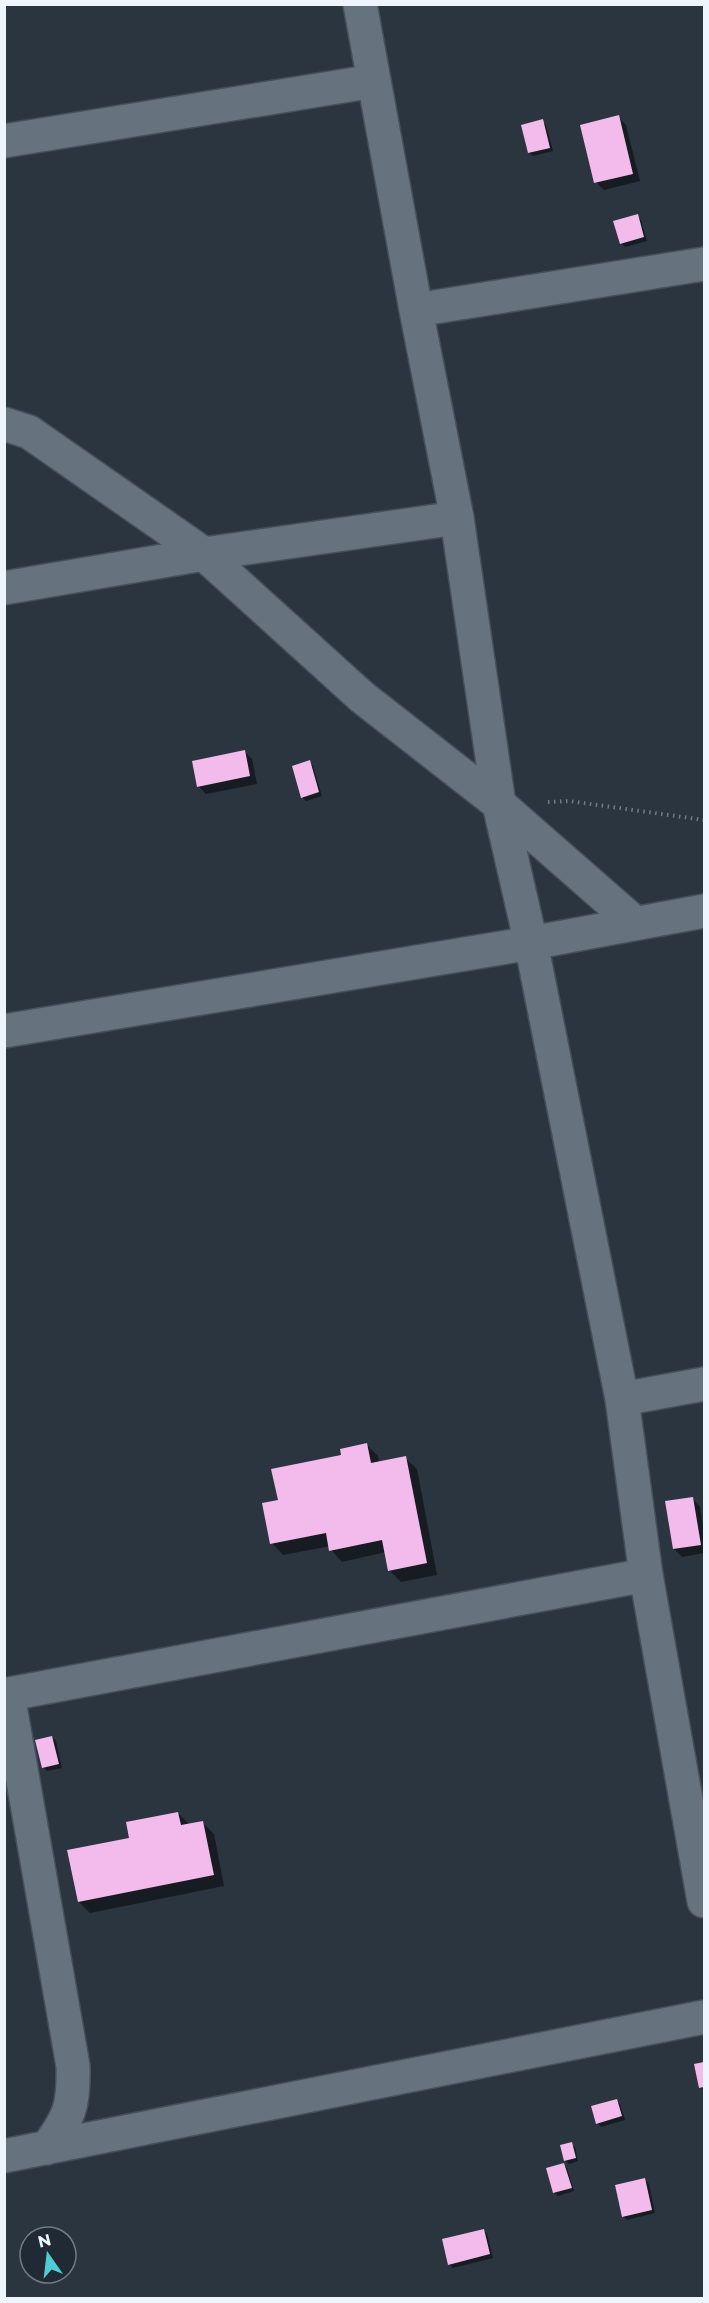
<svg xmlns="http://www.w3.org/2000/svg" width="709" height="2303" viewBox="0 0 709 2303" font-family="Montserrat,sans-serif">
<rect width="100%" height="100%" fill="#2a353f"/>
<path fill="#0007" d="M 618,117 L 626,125 L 640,181 L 604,190 L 596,182 Z
M 542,121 L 546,125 L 553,151 L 533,156 L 529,153 Z
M 637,216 L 641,220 L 647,241 L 625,247 L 621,243 Z
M 244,751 L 252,759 L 257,784 L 206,794 L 198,786 Z
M 310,762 L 313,766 L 322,796 L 306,801 L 302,797 Z
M 367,1445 L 378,1456 L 379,1463 L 405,1458 L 417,1469 L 437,1575 L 401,1582 L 389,1570 L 386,1552 L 342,1562 L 331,1550 L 330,1546 L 283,1555 L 272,1543 L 279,1501 L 343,1456 Z
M 693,1499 L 700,1507 L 704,1532 L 704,1553 L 682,1557 L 674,1549 Z
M 52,1737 L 56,1741 L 62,1768 L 47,1771 L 43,1767 Z
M 178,1813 L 190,1825 L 202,1822 L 214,1834 L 224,1886 L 90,1913 L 79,1902 L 131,1840 Z
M 704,2064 L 704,2091 L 701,2087 L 696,2065 Z
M 616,2100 L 620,2104 L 625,2120 L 601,2127 L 597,2123 Z
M 571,2144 L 575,2147 L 578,2161 L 569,2164 L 565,2160 Z
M 564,2164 L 567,2168 L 574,2191 L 558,2196 L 554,2192 Z
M 645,2180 L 649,2184 L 655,2213 L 627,2220 L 623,2216 Z
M 484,2230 L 487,2234 L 493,2258 L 453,2268 L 449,2264 Z"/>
<path fill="#f2bbec" d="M 619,115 L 633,174 L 594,183 L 580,125 Z
M 543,119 L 550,148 L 528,153 L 521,125 Z
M 638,214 L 644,237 L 620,244 L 613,221 Z
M 245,750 L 250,776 L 197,787 L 192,761 Z
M 310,760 L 319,792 L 301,798 L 292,766 Z
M 367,1443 L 371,1463 L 406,1456 L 427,1563 L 388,1571 L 382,1540 L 329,1551 L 326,1533 L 270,1544 L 262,1503 L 278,1500 L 271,1469 L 341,1455 L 340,1449 Z
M 693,1497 L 701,1545 L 673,1549 L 665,1501 Z
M 52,1736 L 59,1764 L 42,1768 L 35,1740 Z
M 178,1812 L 181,1825 L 203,1821 L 214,1875 L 78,1902 L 67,1850 L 129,1838 L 126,1822 Z
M 704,2062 L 704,2087 L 699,2088 L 694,2064 Z
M 617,2099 L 622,2116 L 596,2124 L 591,2106 Z
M 572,2142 L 576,2158 L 564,2161 L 560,2145 Z
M 564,2163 L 572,2188 L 553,2193 L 546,2168 Z
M 645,2178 L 652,2210 L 622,2217 L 615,2185 Z
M 484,2229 L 490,2254 L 448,2265 L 442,2239 Z"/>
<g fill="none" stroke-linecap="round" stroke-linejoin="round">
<defs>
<path id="street" d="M 360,4 L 416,310 L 457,518 L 499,804 L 531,943 L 622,1399 L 646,1575 L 704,1901
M 4,141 L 374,81
M 416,310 L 704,264
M 4,424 L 29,432 L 204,554 L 362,697 L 499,804 L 635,923
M 4,588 L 204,554 L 457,518
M 4,1031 L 531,943 L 704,911
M 622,1399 L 704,1384
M 4,1695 L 646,1575
M 8,1695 L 73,2066 C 74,2106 70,2116 47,2148
M 4,2156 L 704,2017"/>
</defs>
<use href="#street" stroke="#475059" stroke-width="36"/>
<path stroke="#737c85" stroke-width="4" stroke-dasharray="1.5 4.5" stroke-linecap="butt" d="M 548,802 L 569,801 L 704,820"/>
<use href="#street" stroke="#66737f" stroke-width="33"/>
</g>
<rect width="709" height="2303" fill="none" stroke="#eef5fc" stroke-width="12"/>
<g transform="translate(48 2255) rotate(346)"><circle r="28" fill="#202a35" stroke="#727b85" stroke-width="1.5"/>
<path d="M0-4.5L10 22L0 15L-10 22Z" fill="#51ccd4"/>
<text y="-9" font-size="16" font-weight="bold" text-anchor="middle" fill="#eef5fc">N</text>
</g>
</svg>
